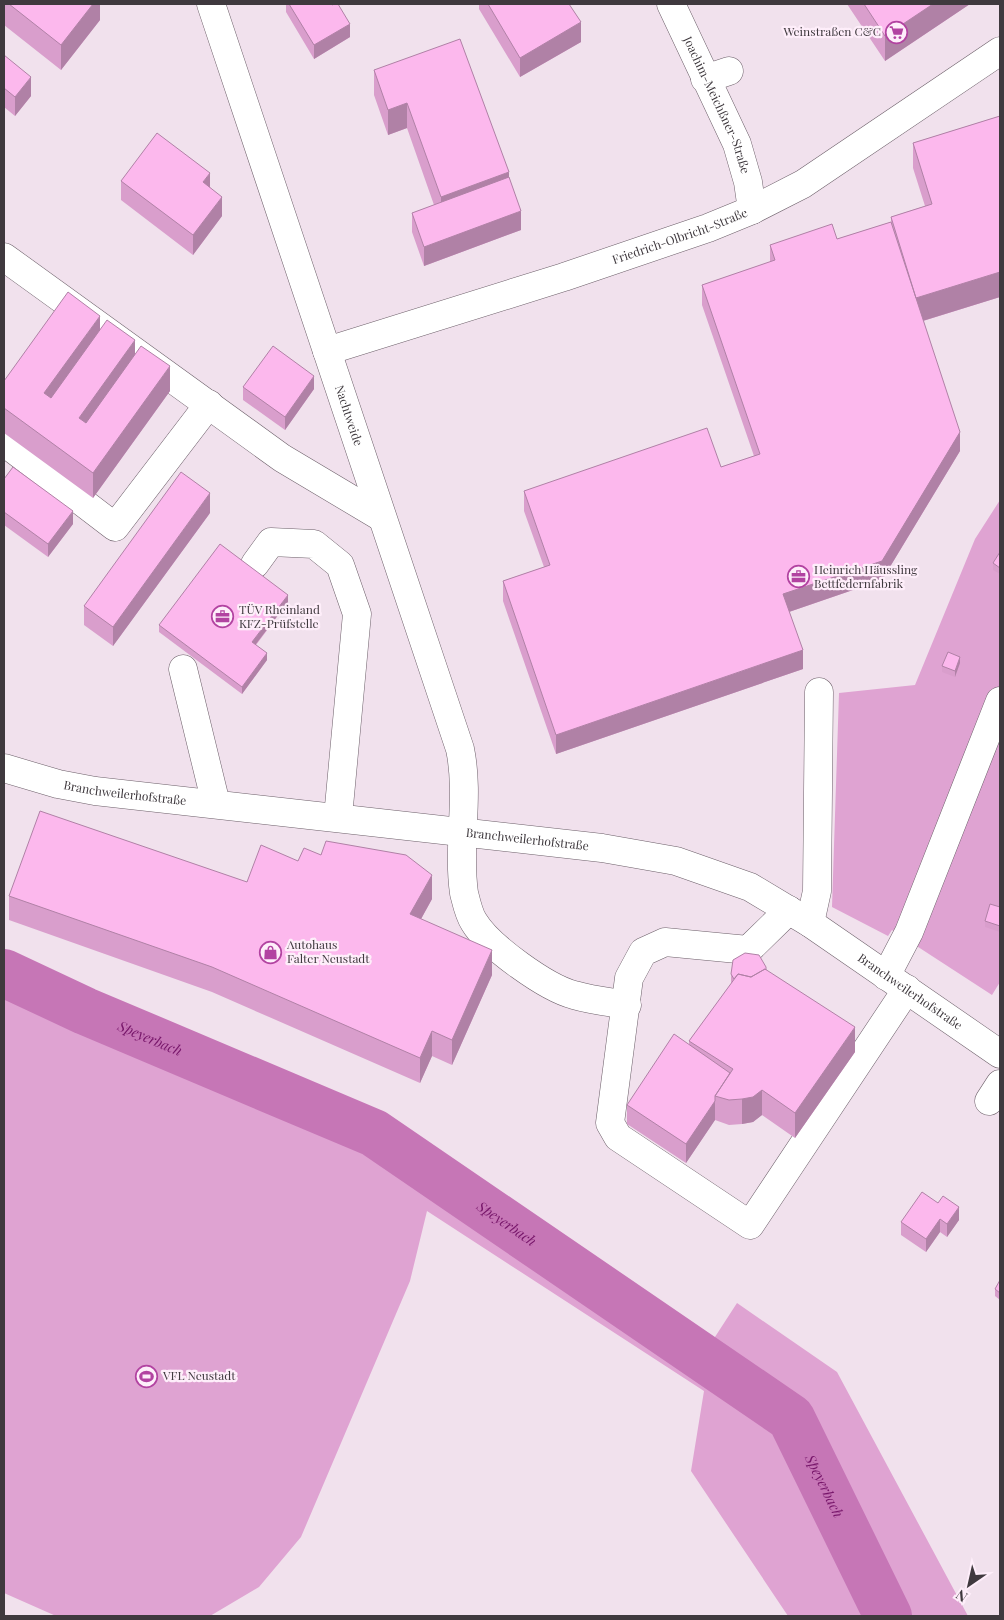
<svg xmlns="http://www.w3.org/2000/svg" width="1004" height="1620" viewBox="0 0 1004 1620" font-family="'Playfair Display',serif">
<rect width="100%" height="100%" fill="#f1e1ed"/>
<path fill="#dfa3d2" d="M 1000,500 L 1000,982 L 992,995 L 892,930 L 888,936 L 832,907 L 839,693 L 915,685 L 975,539 Z
M 4,955 L 389,1128 L 713,1340 L 737,1303 L 837,1372 L 968,1616 L 788,1616 L 691,1471 L 704,1391 L 427,1211 L 410,1281 L 301,1537 L 259,1587 L 210,1616 L 56,1616 L 4,1593 Z"/>
<g fill="none" stroke-linecap="round" stroke-linejoin="round">
<path stroke="#c676b6" stroke-width="48" id="s1" d="M 4,973 L 85,1011 L 374,1133 L 791,1418 L 888,1616"/>
<defs>
<g id="minor">
<path id="s2" d="M 211,4 L 460,749 C 470,797 457,845 464,893 C 466,901 469,915 474,922 C 489,947 547,988 574,995 C 591,1000 609,1002 627,1005"/>
<path id="s3" d="M 671,4 L 737,144 L 748,182 L 752,210"/>
<path d="M 705,79 L 729,71"/>
<path d="M 4,257 L 282,458 L 381,517"/>
<path id="s4" d="M 327,351 L 564,277 L 708,228 L 752,210 L 803,184 L 1000,51"/>
<path d="M 4,442 L 115,527 L 209,404"/>
<path d="M 255,564 L 271,542 L 314,544 L 340,565 L 357,614 L 338,817"/>
<path d="M 183,669 L 216,804"/>
<path id="s5" d="M 4,768 L 58,784 L 95,791 L 602,848 L 676,861 L 750,887 L 810,923 L 1000,1054"/>
<path d="M 789,910 L 748,950 L 665,942 L 643,952 L 629,978 L 610,1123 L 618,1137 L 750,1225 L 907,989"/>
<path d="M 810,923 L 817,891 L 819,692"/>
<path d="M 886,976 L 909,932 L 1000,701"/>
<path d="M 989,1101 L 1000,1084"/>
</g>
</defs>
<use href="#minor" stroke="#6c5f69" stroke-width="29"/>
<use href="#minor" stroke="#fff" stroke-width="28"/>
</g>
<path fill="#d99ecc" d="M 4,4 L 100,4 L 100,20 L 61,70 L 4,25 Z
M 286,4 L 331,4 L 350,37 L 314,59 L 286,12 Z
M 479,4 L 569,4 L 581,42 L 520,77 L 479,9 Z
M 847,4 L 970,4 L 885,61 Z
M 4,55 L 31,96 L 15,116 L 4,107 Z
M 374,70 L 509,177 L 521,230 L 424,266 L 412,232 L 412,213 L 434,205 L 407,128 L 388,135 L 374,95 Z
M 1000,116 L 1000,297 L 923,321 L 960,451 L 882,580 L 789,612 L 803,669 L 556,754 L 503,601 L 503,581 L 544,567 L 524,511 L 524,491 L 721,467 L 754,456 L 702,305 L 702,285 L 770,262 L 770,245 L 837,239 L 891,222 L 891,217 L 925,206 L 913,168 L 913,143 Z
M 121,181 L 210,187 L 222,216 L 193,255 L 121,200 Z
M 100,330 L 135,354 L 170,391 L 93,498 L 4,433 L 4,381 Z
M 243,387 L 314,389 L 285,430 L 243,400 Z
M 4,479 L 73,524 L 48,557 L 4,525 Z
M 210,513 L 113,646 L 84,625 L 84,606 Z
M 1000,552 L 1000,574 L 993,570 L 993,563 Z
M 288,602 L 256,645 L 267,660 L 242,694 L 159,632 L 159,625 Z
M 960,663 L 955,677 L 942,672 L 942,666 Z
M 298,861 L 432,899 L 421,919 L 492,975 L 452,1065 L 432,1056 L 420,1083 L 212,992 L 9,920 L 9,896 L 247,882 Z
M 1000,907 L 1000,932 L 985,927 L 985,921 Z
M 766,970 L 855,1052 L 795,1138 L 762,1115 L 753,1122 L 742,1124 L 729,1125 L 715,1120 L 686,1163 L 627,1124 L 627,1105 L 689,1045 L 689,1041 L 731,984 L 731,974 Z
M 938,1203 L 959,1220 L 947,1237 L 940,1232 L 926,1252 L 901,1235 L 901,1222 Z
M 1000,1280 L 1000,1300 L 995,1296 L 995,1289 Z"/>
<path fill="#b081a6" d="M 93,4 L 100,4 L 100,20 L 61,70 L 61,45 Z
M 933,4 L 970,4 L 885,61 L 885,36 Z
M 581,22 L 581,42 L 520,77 L 520,58 Z
M 350,24 L 350,37 L 314,59 L 314,45 Z
M 31,77 L 31,96 L 15,116 L 15,97 Z
M 407,103 L 407,128 L 388,135 L 388,110 Z
M 509,172 L 509,197 L 441,222 L 441,197 Z
M 210,173 L 210,193 L 203,182 Z
M 222,197 L 222,216 L 193,255 L 193,235 Z
M 521,211 L 521,230 L 424,266 L 424,247 Z
M 1000,272 L 1000,297 L 916,323 L 916,298 Z
M 100,316 L 100,340 L 44,418 L 44,393 Z
M 135,340 L 135,365 L 79,442 L 79,418 Z
M 170,366 L 170,391 L 93,498 L 93,473 Z
M 314,376 L 314,389 L 285,430 L 285,417 Z
M 960,432 L 960,451 L 882,580 L 783,614 L 783,594 Z
M 210,493 L 210,513 L 113,646 L 113,627 Z
M 73,511 L 73,524 L 48,557 L 48,544 Z
M 288,595 L 288,602 L 252,649 L 252,642 Z
M 803,650 L 803,669 L 556,754 L 556,735 Z
M 267,653 L 267,660 L 242,694 L 242,687 Z
M 960,657 L 960,663 L 955,677 L 955,671 Z
M 432,875 L 432,899 L 410,939 L 410,914 Z
M 492,950 L 492,975 L 452,1065 L 452,1040 Z
M 855,1027 L 855,1052 L 795,1138 L 795,1113 Z
M 432,1031 L 432,1056 L 420,1083 L 420,1058 Z
M 762,1090 L 762,1115 L 753,1122 L 742,1124 L 742,1099 Z
M 715,1101 L 715,1120 L 686,1163 L 686,1144 Z
M 959,1207 L 959,1220 L 947,1237 L 947,1224 Z
M 940,1219 L 940,1232 L 926,1252 L 926,1239 Z"/>
<path fill="#fcb8ed" stroke="#b081a6" d="M 9,4 L 93,4 L 61,45 Z
M 289,4 L 331,4 L 332,5 L 334,4 L 338,4 L 350,24 L 314,45 Z
M 488,4 L 569,4 L 581,22 L 520,58 Z
M 864,4 L 933,4 L 885,36 Z
M 460,39 L 509,172 L 441,197 L 407,103 L 388,110 L 374,70 Z
M 4,55 L 31,77 L 15,97 L 4,88 Z
M 1000,116 L 1000,272 L 916,298 L 891,217 L 932,204 L 913,143 Z
M 157,133 L 210,173 L 203,182 L 222,197 L 193,235 L 121,181 Z
M 509,177 L 521,211 L 424,247 L 412,213 Z
M 891,222 L 960,432 L 882,561 L 783,594 L 803,650 L 556,735 L 503,581 L 550,565 L 524,491 L 707,428 L 721,467 L 760,454 L 702,285 L 775,260 L 770,245 L 832,224 L 837,239 Z
M 68,292 L 100,316 L 44,393 L 51,398 L 107,320 L 135,340 L 79,418 L 86,423 L 141,346 L 170,366 L 93,473 L 4,408 L 4,381 Z
M 273,346 L 314,376 L 285,417 L 243,387 Z
M 13,467 L 73,511 L 48,544 L 4,512 L 4,479 Z
M 181,472 L 210,493 L 113,627 L 84,606 Z
M 220,544 L 288,595 L 252,642 L 267,653 L 242,687 L 159,625 Z
M 1000,552 L 1000,568 L 993,563 Z
M 948,652 L 960,657 L 955,671 L 942,666 Z
M 40,811 L 247,882 L 261,845 L 298,861 L 304,848 L 321,855 L 326,841 L 406,855 L 432,875 L 410,914 L 492,950 L 452,1040 L 432,1031 L 420,1058 L 212,967 L 9,896 Z
M 990,904 L 1000,907 L 1000,926 L 985,921 Z
M 745,953 L 759,955 L 766,967 L 766,970 L 765,969 L 751,977 L 738,974 L 734,979 L 731,974 L 733,960 Z
M 765,969 L 855,1027 L 795,1113 L 762,1090 L 753,1097 L 742,1099 L 729,1100 L 715,1096 L 733,1069 L 689,1041 L 738,974 L 751,977 Z
M 674,1034 L 730,1073 L 715,1096 L 715,1101 L 686,1144 L 627,1105 Z
M 922,1192 L 938,1203 L 943,1196 L 959,1207 L 947,1224 L 940,1219 L 926,1239 L 901,1222 Z
M 1000,1280 L 1000,1293 L 995,1289 Z"/>
<defs>
<symbol id="supermarket-ring" viewBox="-11 -11 22 22"><circle r="9.5" fill="#feeefa" stroke="#b243a1" stroke-width="1.5"/><path d="M-6-5.5h2.5l.6 2H6L4.5 2H-2.5L-4.4-4H-6ZM-1.5 3.2a1.3 1.3 0 1 0 .1 0ZM3 3.2a1.3 1.3 0 1 0 .1 0Z" fill="#b243a1"/></symbol>
<symbol id="office-ring" viewBox="-11 -11 22 22"><circle r="9.5" fill="#feeefa" stroke="#b243a1" stroke-width="1.5"/><path d="M-6-3h4V-5.5h4V-3h4V5H-6ZM-1-4.5V-3h2v-1.5ZM-6 0V1H6V0Z" fill="#b243a1"/></symbol>
<symbol id="shop-ring" viewBox="-11 -11 22 22"><circle r="9.5" fill="#feeefa" stroke="#b243a1" stroke-width="1.5"/><path d="M-5-2.5h2.3a2.7 3.5 0 0 1 5.4 0H5L5.5 6h-11ZM-1.5-2.5h3a1.5 2.3 0 0 0-3 0Z" fill="#b243a1"/></symbol>
<symbol id="stadium-ring" viewBox="-11 -11 22 22"><circle r="9.5" fill="#feeefa" stroke="#b243a1" stroke-width="1.5"/><path d="M0-5a6.5 5 0 1 0 0 10a6.5 5 0 1 0 0-10ZM-3.5-1.8h7v3.6h-7Z" fill="#b243a1"/></symbol>
</defs>
<g fill-rule="evenodd">
<use href="#supermarket-ring" x="884" y="20" width="25" height="25"/>
<use href="#office-ring" x="786" y="564" width="25" height="25"/>
<use href="#office-ring" x="210" y="604" width="25" height="25"/>
<use href="#shop-ring" x="258" y="940" width="25" height="25"/>
<use href="#stadium-ring" x="134" y="1364" width="25" height="25"/>
</g>
<g text-anchor="middle" stroke-width="4.5" stroke-linejoin="round" paint-order="stroke">
<g font-size="12" fill="#3f393e" stroke="#feeefa" text-anchor="start">
<text x="881" y="36" text-anchor="end">Weinstraßen C&amp;C</text>
<text x="814" y="574">Heinrich Häussling<tspan x="814" dy="14">Bettfedernfabrik</tspan></text>
<text x="239" y="614">TÜV Rheinland<tspan x="239" dy="14">KFZ-Prüfstelle</tspan></text>
<text x="287" y="949">Autohaus<tspan x="287" dy="14">Falter Neustadt</tspan></text>
<text x="163" y="1380">VFL Neustadt</text>
</g>
<g font-size="12" fill="#3f393e" stroke="#feeefa">
<text dy="4" stroke="none"><textPath href="#s3" startOffset="111">Joachim-Meichßner-Straße</textPath></text>
<text dy="4" stroke="none"><textPath href="#s4" startOffset="371">Friedrich-Olbricht-Straße</textPath></text>
<text dy="4" stroke="none"><textPath href="#s2" startOffset="434">Nachtweide</textPath></text>
<text dy="4" stroke="none"><textPath href="#s5" startOffset="124">Branchweilerhofstraße</textPath></text>
<text dy="4" stroke="none"><textPath href="#s5" startOffset="529">Branchweilerhofstraße</textPath></text>
<text dy="4" stroke="none"><textPath href="#s5" startOffset="949">Branchweilerhofstraße</textPath></text>
</g>
<g font-size="14" font-style="italic" fill="#77166a" stroke="#feeefa">
<text dy="5" stroke="none"><textPath href="#s1" startOffset="160">Speyerbach</textPath></text>
<text dy="5" stroke="none"><textPath href="#s1" startOffset="564">Speyerbach</textPath></text>
<text dy="5" stroke="none"><textPath href="#s1" startOffset="984">Speyerbach</textPath></text>
</g>
</g>
<rect width="1004" height="1620" fill="none" stroke="#3f393e" stroke-width="10"/>
<g transform="translate(969 1585) rotate(214)" stroke="#feeefa" stroke-width="4" paint-order="stroke">
<path d="M0-4L9 19L0 12L-9 19Z" fill="#3f393e"/>
<text y="-8" font-size="14" font-weight="bold" text-anchor="middle" fill="#3f393e">N</text>
</g>
</svg>
